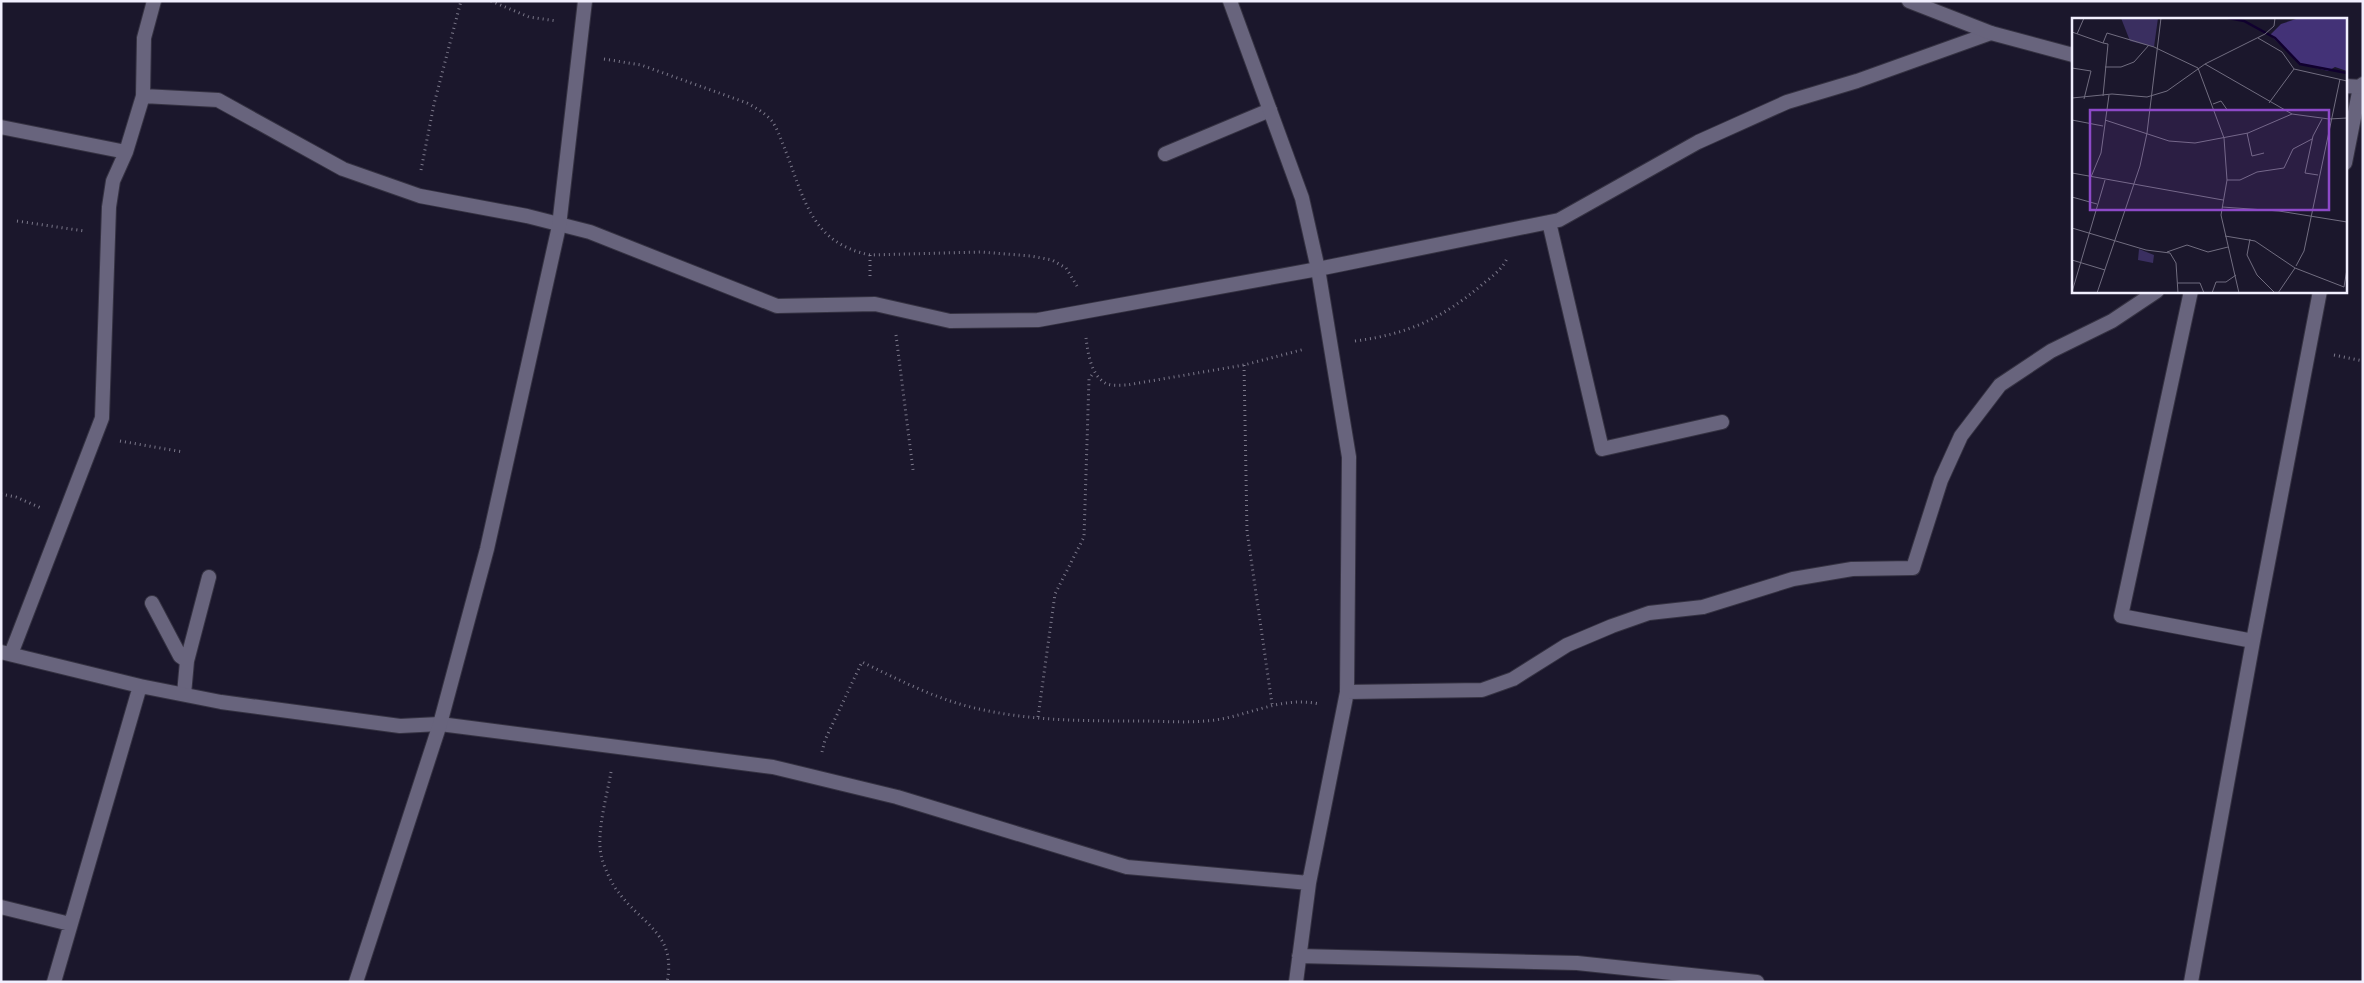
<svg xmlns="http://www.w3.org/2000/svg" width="2364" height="983" viewBox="0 0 2364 983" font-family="'Source Sans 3',sans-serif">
<rect width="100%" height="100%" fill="#1b172c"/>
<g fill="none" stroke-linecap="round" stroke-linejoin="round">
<defs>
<path id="service" d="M 1165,154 L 1270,110
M 152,603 L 180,656 L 187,661
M 184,694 L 187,661 L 209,577"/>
<path id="minor" d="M 1230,1 L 1302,198 L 1318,269 L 1349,457 L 1347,692 L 1309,883 L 1296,982
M 143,96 L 218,100 L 343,169 L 420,196 L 527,216 L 590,232 L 777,306 L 875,304 L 950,321 L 1038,320 L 1318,269 L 1559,220 L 1698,142 L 1787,102 L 1857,81 L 1991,33
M 1,127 L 126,152
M 2345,163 L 2360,87 L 2363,84
M 1549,222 L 1602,449 L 1722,422
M 2191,291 L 2121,616 L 2253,641
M 1,652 L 140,686 L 221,702 L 400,726 L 440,724 L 773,767 L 897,797 L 1127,867 L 1309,883
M 11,654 L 102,418 L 109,207 L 113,181 L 126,152 L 143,96 L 144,38 L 154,1
M 1347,692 L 1482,690 L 1513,679 L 1567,645 L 1612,626 L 1649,613 L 1703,607 L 1793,579 L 1852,569 L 1913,568 L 1941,480 L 1961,436 L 2000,385 L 2051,351 L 2112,321 L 2157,291
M 1,907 L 70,924
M 1299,956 L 1577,963 L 1757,982
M 54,982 L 140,686
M 2191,982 L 2253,641 L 2320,291"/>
<path id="tertiary" d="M 1909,1 L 1991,33 L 2073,55
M 2345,86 L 2363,87
M 356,982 L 440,724 L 487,549 L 559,226 L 585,1"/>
</defs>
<use href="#service" stroke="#353242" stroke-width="16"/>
<use href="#minor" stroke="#353242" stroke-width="16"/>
<use href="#tertiary" stroke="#353242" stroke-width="16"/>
<path stroke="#7b788a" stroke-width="3" stroke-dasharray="1 4" stroke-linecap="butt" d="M 491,1 L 529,17 L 557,21
M 604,59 L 641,65 L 747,103 C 756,108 765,113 772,121 C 778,130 782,142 786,152 C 805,201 812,243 870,255 L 981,252 L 1031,256 L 1052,260 L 1066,268 L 1077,286
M 421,170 L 434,104 L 461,1
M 17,221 L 84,231
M 870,255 L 870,278
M 896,335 L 913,470
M 1086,338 C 1088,354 1091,376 1107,384 C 1112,386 1122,385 1127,385 L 1244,365 L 1305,349
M 1355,341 C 1409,334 1443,318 1484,283 C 1492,277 1504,267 1507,258
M 2334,355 L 2363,361
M 1244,365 L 1247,531 L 1272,704
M 120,441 L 183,452
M 1,494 L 16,497 L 41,508
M 1038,717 L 1055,594 L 1084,537 L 1089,379 L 1094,372
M 822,752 L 825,740 L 862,662 C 895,678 928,695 963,705 C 1021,721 1081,721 1140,721 C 1162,721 1183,723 1205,721 C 1244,719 1279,695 1319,704
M 611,772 C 607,796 595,836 602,859 C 605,869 612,885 619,893 C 642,924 677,935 667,982"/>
<use href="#service" stroke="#68647d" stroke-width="14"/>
<use href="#minor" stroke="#68647d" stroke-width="14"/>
<use href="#tertiary" stroke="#68647d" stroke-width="14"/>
</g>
<g transform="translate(2072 18)">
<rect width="275" height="275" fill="#1b172c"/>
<path d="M 49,0 L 86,0 L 82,29 L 58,23 ZM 67,231 L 82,237 L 81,245 L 66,242 Z" fill="#3a2f60"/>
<path d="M 227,0 L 275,0 L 275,53 L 263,49 L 256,53 L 229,46 L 198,17 L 209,6 Z" fill="#433277"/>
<path fill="none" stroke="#10002e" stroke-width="2.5" d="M 156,0 L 172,3 L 203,20 L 228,46 L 275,55"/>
<path fill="none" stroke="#716d80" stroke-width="1" d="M 0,14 L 31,25 L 35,15 L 82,29 L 126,50 L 152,120 L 155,162 L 149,197 L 167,275M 5,16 L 12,0M 186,20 L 210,34 L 222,51 L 275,63M 133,46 L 220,96 L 257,101 L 275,100M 33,49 L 49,49 L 62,44 L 77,27M 0,50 L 19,53 L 12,81M 31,78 L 36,26 L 31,25M 0,80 L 40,76 L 75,79 L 95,73 L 133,46 L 193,16 L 202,8 L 203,0M 197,85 L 222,51M 141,86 L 149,83 L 156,93M 0,102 L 31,108M 33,102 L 97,123 L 123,125 L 176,115 L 220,96M 175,115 L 180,138 L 192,135M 0,155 L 151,182M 246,157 L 233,155 L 241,118 L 250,101M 19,159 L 29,135 L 37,77M 155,162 L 168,162 L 185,154 L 212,150 L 221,131 L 240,121M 0,179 L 25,186M 150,189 L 207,193 L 275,204M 0,210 L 74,232 L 98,235 L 104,245 L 106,275M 153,218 L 183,223 L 223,250 L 272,269 L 275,251M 178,221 L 175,237 L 185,257 L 203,275M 95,234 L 115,227 L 136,234 L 156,229M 0,242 L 33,252M 224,248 L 232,233 L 268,61M 106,265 L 128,265 L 132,275M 0,274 L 33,162M 25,275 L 68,148 L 75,115 L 89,0M 140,275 L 144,264 L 154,264 L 164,257M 206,275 L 223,250"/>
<path fill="#8d49c8" fill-opacity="0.15" stroke="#8d49c8" stroke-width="2.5" d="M 18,92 L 257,92 L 257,192 L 18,192 Z"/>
<rect width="275" height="275" fill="none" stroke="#f1effe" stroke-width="2.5"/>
</g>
<rect width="2364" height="983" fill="none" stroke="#f1effe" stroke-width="5"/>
</svg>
